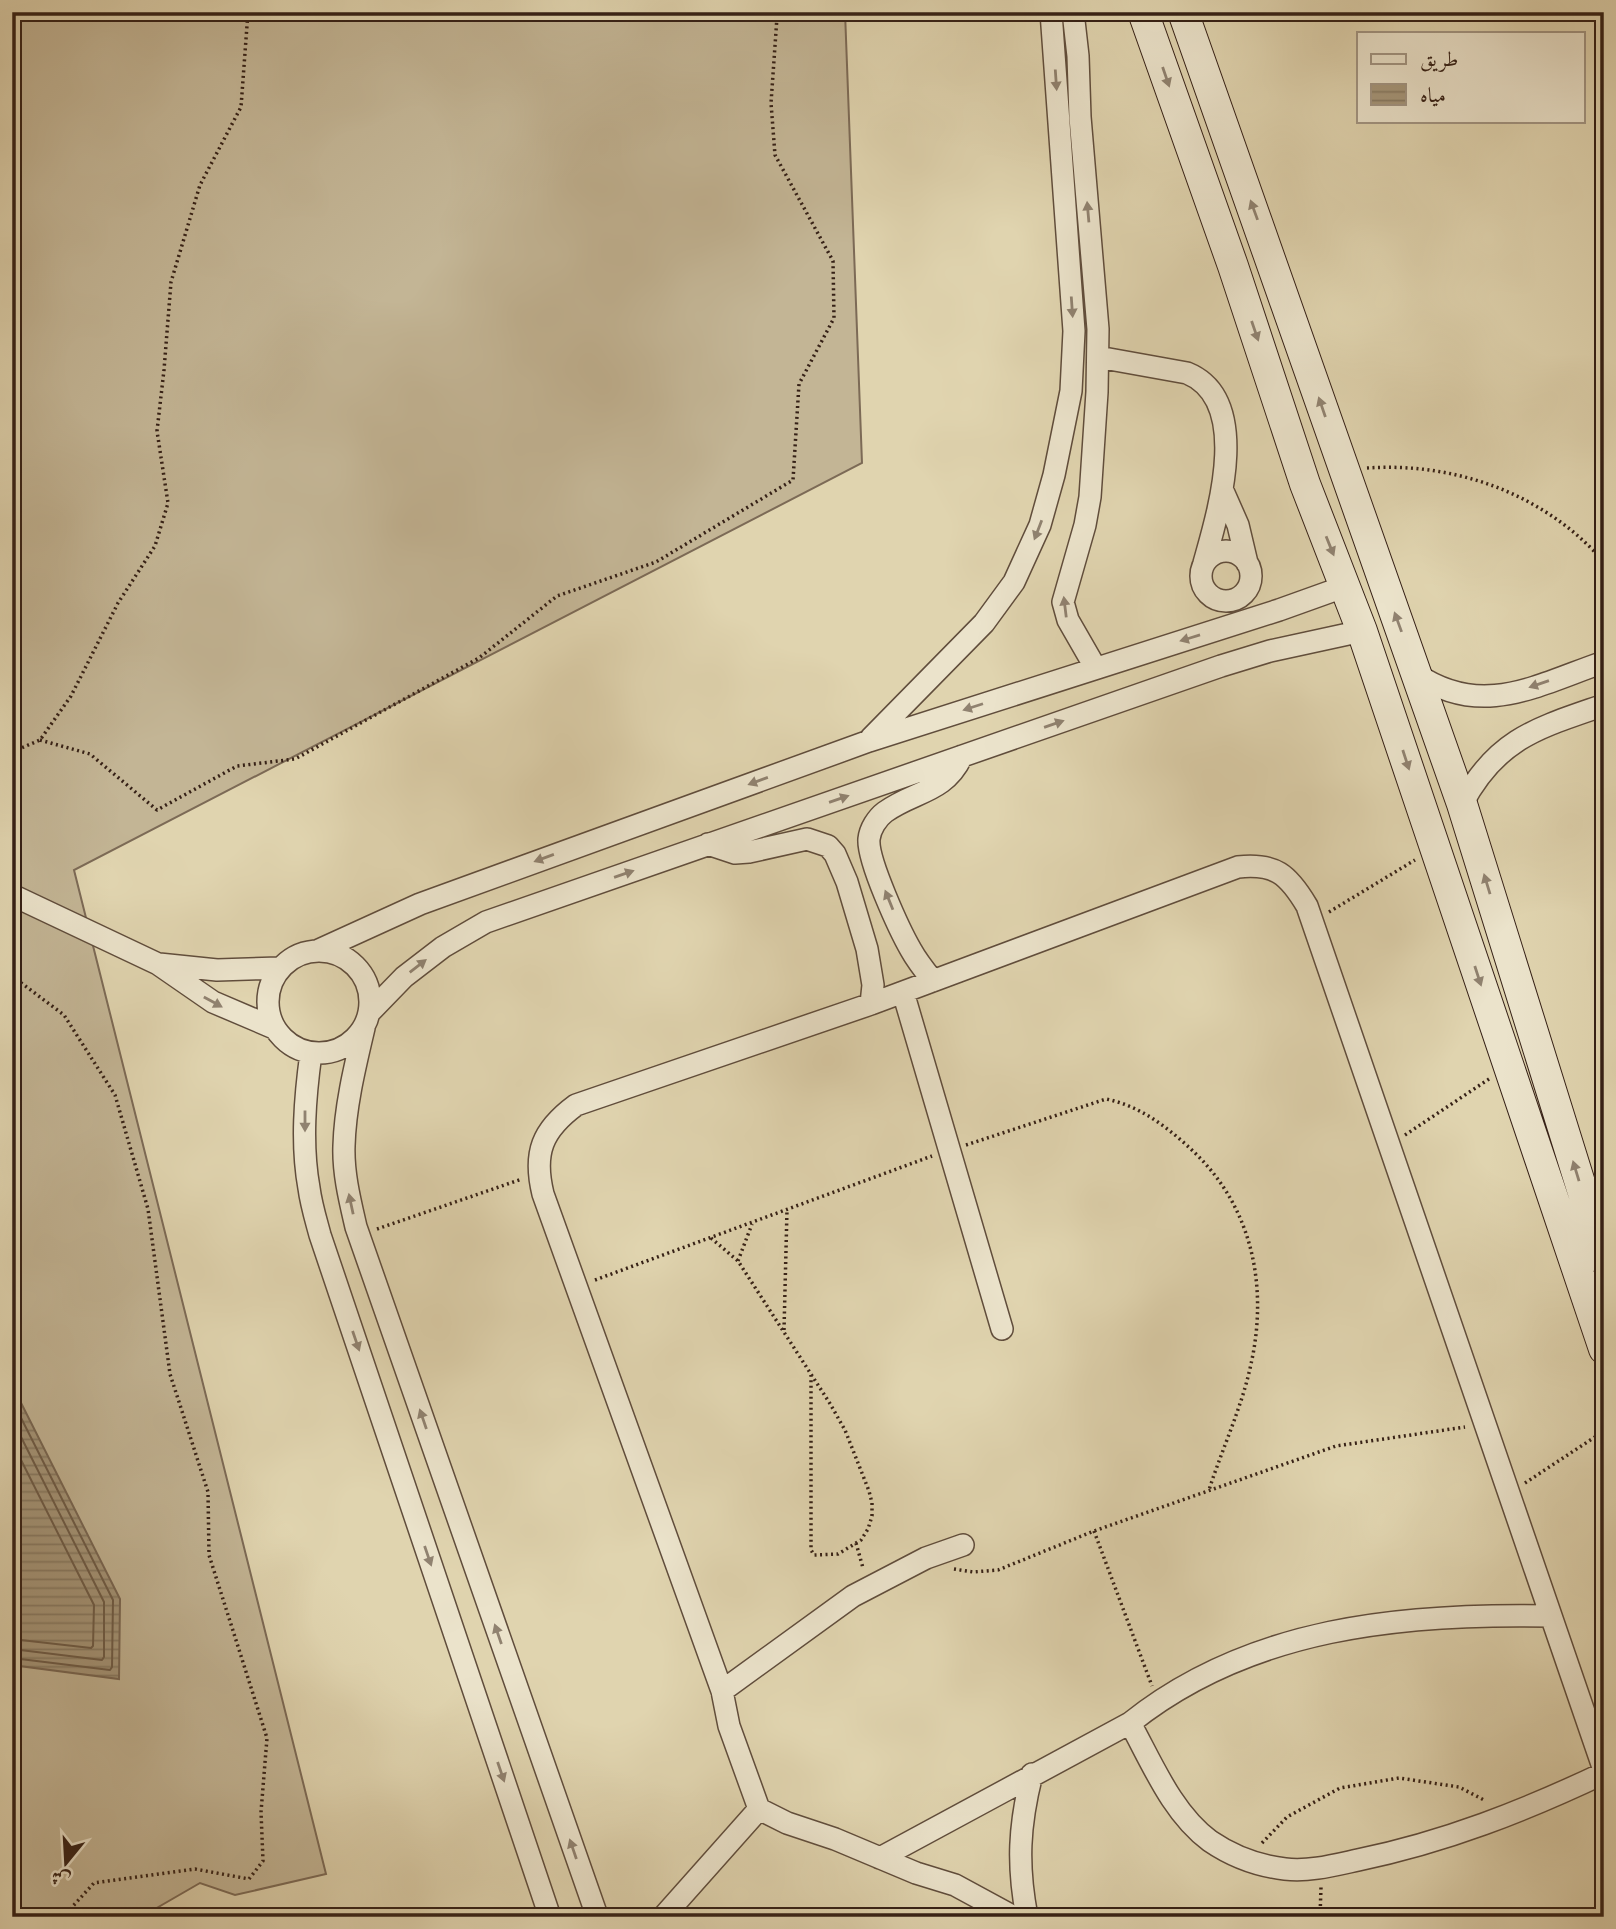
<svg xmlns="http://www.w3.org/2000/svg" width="1616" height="1929" viewBox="0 0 1616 1929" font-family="'IM FELL Double Pica',Amiri,serif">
<defs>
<pattern id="water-rules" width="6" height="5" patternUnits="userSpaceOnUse" patternTransform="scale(1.75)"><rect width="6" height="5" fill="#a6977b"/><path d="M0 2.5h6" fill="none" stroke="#887b64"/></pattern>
</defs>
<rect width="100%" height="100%" fill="#e0d4af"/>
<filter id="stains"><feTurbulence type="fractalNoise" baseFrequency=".00286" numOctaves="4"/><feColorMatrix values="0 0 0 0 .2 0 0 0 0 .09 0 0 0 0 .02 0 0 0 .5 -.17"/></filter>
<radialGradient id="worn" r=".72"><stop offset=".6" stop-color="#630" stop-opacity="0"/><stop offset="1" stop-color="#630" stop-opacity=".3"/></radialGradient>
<path fill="#c3b595" stroke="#7c6a56" stroke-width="2" d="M 12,12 L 845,12 L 862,463 L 74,870 L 326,1874 L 235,1895 L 200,1883 L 141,1917 L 12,1917 Z"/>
<path fill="url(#water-rules)" stroke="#796753" stroke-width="2" d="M 12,1385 L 120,1599 L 119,1679 L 12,1665 Z"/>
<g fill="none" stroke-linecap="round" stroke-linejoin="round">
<path stroke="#6e5c48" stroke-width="2" d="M 12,1400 L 113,1600 L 112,1667 L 110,1670 L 12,1658
M 12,1419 L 104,1602 L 104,1657 L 102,1660 L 12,1649
M 12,1442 L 94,1605 L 93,1646 L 91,1648 L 12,1639"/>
<defs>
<path id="street" d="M 1073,12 L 1078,56 L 1080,117 L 1098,329 L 1097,392 L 1090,497 L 1085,525 L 1063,602 L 1068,620 L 1095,667
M 1098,357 L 1187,373 C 1253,400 1218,513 1204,563
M 1223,491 L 1238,525 L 1247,563
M1201 576a25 25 0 1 1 50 0a25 25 0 1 1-50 0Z
M 1416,674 C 1482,719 1537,685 1604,662
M 871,738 L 984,623 L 1014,582 L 1040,525 L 1054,475 L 1071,391 L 1074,331 L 1051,12
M 1462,804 C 1497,738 1538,728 1604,705
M 708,844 L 735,853 L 749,852 L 807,839 L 828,846 L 835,854 L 847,882 L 867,949 L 873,985 L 871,1004
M 12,895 L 158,964 L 213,1002 L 274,1028
M 319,950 L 420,904 L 869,741 L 1279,610 L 1346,586
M268 1002a51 51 0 1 1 102 0a51 51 0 1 1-102 0Z
M 159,964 L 217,970 L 279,968
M 933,981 C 925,971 917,961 911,950 C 900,931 867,860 869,839 C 870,829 877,818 885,812 C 914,791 945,793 962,756
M 903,992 L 1002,1329
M 369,1013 L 404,977 L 443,947 L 486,922 L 1221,666 L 1270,651 L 1362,631
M 364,1028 C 355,1066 345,1107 344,1146 C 343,1173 350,1201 356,1227 L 596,1913
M 311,1053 C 305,1097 301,1144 309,1188 C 311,1204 316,1220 320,1235 L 550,1917
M 722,1691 L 853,1596 L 926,1558 L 963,1545
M 1130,1723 C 1152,1763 1172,1813 1210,1841 C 1232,1856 1259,1866 1285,1869 C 1309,1872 1335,1865 1358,1860 C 1445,1842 1524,1811 1604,1773
M 880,1858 L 1130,1723 C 1250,1627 1403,1613 1551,1616
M 663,1917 L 759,1809
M 1014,1917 L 955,1885 L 916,1873 L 835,1839 L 787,1823 L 759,1809 L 729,1726 L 722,1691 L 543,1194 C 533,1153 542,1130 576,1105 L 871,1004 L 1238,867 C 1275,863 1288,874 1307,906 L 1604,1770
M 1027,1917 C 1017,1865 1019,1825 1032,1774"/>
<path id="secondary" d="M 1143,12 L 1233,266 L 1305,484 L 1362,631 L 1604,1349
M 1183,12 L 1462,804 L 1604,1260"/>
</defs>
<use href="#street" stroke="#604d3c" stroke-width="24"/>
<use href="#secondary" stroke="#352016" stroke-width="32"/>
<path stroke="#352016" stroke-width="3.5" stroke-dasharray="2 3.5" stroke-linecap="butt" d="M 1367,468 C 1456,462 1545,494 1604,562
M 40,740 L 90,754 L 157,810 L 237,766 L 295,759 L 479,658 L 557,596 L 656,562 L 793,480 L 799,384 L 834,318 L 833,261 L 775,155 L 771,103 L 777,17 L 779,12
M 12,752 L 40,740 L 71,696 L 118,603 L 155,546 L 168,503 L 157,431 L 164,370 L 171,282 L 200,185 L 241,107 L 248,12
M 1329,912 L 1415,860
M 12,976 L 64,1015 L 115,1095 L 148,1209 L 170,1374 L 208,1492 L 209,1555 L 267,1738 L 261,1812 L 263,1861 L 249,1879 L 195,1869 L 94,1883 L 63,1917
M 1405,1135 L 1489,1079
M 966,1145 L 1106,1099 C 1141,1106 1170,1129 1195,1153 C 1253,1209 1268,1288 1251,1364 C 1242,1407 1222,1449 1209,1490
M 377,1229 L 522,1179
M 711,1238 L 738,1261 L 829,1402 L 845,1430 L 869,1491 L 872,1503 L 872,1516 L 868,1529 L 861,1540 L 838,1554 L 814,1555 L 811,1550 L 811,1375
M 738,1261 L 752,1224
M 595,1280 L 932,1156
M 784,1330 L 787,1210
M 1525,1483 L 1604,1431
M 1094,1531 L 1152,1686
M 856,1543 L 863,1568
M 954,1569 L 973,1572 L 998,1570 L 1094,1531 L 1336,1446 L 1465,1427
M 1262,1843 L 1287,1817 L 1340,1788 L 1399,1778 L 1459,1787 L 1486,1801
M 1320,1917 L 1321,1887"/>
<use href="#street" stroke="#ebe3cb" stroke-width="21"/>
<use href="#secondary" stroke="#ebe3cb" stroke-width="30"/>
</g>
<defs><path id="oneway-solid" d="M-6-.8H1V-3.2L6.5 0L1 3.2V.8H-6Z" transform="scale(1.75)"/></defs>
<g fill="#908270">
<use href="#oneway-solid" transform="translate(1166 77) rotate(71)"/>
<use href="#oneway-solid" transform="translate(1056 80) rotate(86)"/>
<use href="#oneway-solid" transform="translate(1254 210) rotate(-110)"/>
<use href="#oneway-solid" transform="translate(1088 212) rotate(-95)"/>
<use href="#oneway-solid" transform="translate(1072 307) rotate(86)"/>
<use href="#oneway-solid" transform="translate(1255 331) rotate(71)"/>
<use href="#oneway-solid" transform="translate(1322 407) rotate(-109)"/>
<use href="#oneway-solid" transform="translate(1038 530) rotate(111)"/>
<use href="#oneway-solid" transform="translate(1330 546) rotate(68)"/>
<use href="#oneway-solid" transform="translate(1065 607) rotate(-97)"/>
<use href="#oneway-solid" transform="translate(1398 622) rotate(-110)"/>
<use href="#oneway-solid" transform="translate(1190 638) rotate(163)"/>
<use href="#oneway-solid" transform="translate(1539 684) rotate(161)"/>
<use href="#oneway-solid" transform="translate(973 707) rotate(162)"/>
<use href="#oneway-solid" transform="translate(1054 724) rotate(-19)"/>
<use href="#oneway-solid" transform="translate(1406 760) rotate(72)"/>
<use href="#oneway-solid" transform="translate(758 781) rotate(160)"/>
<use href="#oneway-solid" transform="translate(839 799) rotate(-19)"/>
<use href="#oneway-solid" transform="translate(544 858) rotate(160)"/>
<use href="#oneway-solid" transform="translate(624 874) rotate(-19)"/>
<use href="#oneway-solid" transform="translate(1487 884) rotate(-107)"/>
<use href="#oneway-solid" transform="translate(889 900) rotate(-112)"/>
<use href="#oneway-solid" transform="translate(418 966) rotate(-38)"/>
<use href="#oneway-solid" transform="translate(1478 976) rotate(72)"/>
<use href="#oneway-solid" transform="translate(213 1002) rotate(29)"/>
<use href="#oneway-solid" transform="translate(305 1121) rotate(90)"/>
<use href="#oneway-solid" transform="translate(1576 1171) rotate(-107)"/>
<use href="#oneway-solid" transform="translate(351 1204) rotate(-102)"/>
<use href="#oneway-solid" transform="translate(356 1341) rotate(71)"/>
<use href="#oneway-solid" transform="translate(423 1419) rotate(-109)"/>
<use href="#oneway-solid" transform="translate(428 1556) rotate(71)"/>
<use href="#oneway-solid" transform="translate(498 1634) rotate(-109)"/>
<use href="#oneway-solid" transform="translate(501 1772) rotate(71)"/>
<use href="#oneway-solid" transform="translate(573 1849) rotate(-109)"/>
</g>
<rect width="1616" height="1929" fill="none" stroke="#e0d4af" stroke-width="42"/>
<rect x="14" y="14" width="1588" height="1901" fill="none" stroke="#352016" stroke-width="3.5"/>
<rect x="21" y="21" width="1574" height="1887" fill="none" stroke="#352016" stroke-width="2"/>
<rect x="1357" y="32" width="228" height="91" fill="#ebe3cb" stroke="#a29583" stroke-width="2"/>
<rect x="1371" y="54" width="35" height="10" fill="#ebe3cb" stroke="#a29583" stroke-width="2"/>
<text x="1420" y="66" font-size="21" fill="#352016">طريق</text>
<rect x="1371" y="84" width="35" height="21" fill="url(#water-rules)" stroke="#a29583" stroke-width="2"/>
<text x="1420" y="102" font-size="21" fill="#352016">مياه</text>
<g transform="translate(66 1863) rotate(198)" stroke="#ebe3cb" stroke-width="5" paint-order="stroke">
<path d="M0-5L12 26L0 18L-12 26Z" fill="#352016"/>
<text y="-10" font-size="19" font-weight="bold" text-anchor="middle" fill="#352016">ش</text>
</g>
<rect width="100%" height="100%" filter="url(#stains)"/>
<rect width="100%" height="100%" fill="url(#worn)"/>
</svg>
